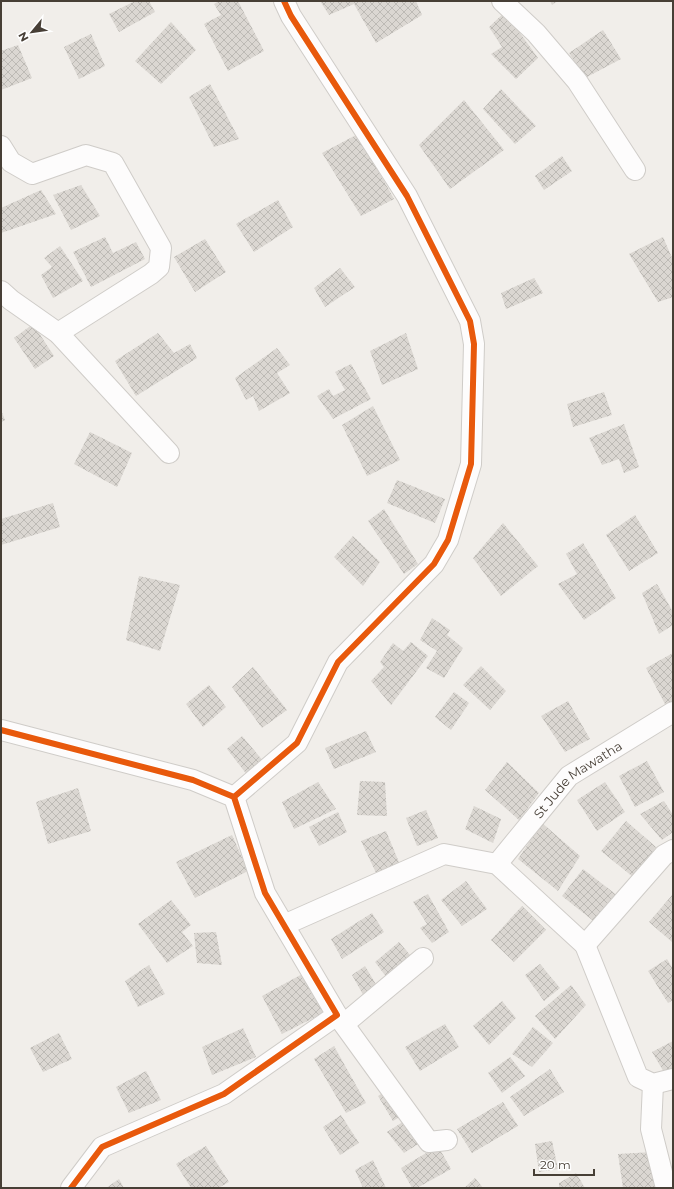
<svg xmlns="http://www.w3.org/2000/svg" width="674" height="1189" viewBox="0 0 674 1189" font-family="Montserrat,sans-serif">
<defs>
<pattern id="building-cross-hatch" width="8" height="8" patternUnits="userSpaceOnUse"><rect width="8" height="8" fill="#dbd7d2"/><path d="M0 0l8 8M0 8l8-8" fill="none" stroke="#bdbab5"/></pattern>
</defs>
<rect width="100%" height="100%" fill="#f1eeea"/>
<path fill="url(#building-cross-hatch)" d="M 135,1 L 149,1 L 155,12 L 119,32 L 109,14 Z
M 219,1 L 238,1 L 264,51 L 228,71 L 204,24 L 221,15 L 214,4 Z
M 320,1 L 416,1 L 422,15 L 376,43 L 354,4 L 329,15 Z
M 550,1 L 558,1 L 552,5 Z
M 505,12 L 538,58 L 516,79 L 491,54 L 502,47 L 489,27 Z
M 171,22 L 196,50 L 161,84 L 135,61 Z
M 603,30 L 621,59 L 585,78 L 569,53 Z
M 91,34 L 105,66 L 79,79 L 64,47 Z
M 18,45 L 32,78 L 1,90 L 1,51 Z
M 210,84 L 239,139 L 214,147 L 189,97 Z
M 501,89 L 536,126 L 515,144 L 483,109 Z
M 464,100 L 504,150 L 450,189 L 419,145 Z
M 358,134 L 394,199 L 361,216 L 322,153 Z
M 562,156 L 572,171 L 544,190 L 535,176 Z
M 81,185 L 100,216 L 71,230 L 53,195 Z
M 41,190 L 56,214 L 1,233 L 1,208 Z
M 278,200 L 293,227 L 254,252 L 236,224 Z
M 105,237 L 113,253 L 136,242 L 145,259 L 91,287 L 73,252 Z
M 663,237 L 673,260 L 673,297 L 658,302 L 629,254 Z
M 205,239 L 226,272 L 195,292 L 174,257 Z
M 60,246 L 83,281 L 53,298 L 41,275 L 52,267 L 44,258 Z
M 340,268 L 355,287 L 325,307 L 314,288 Z
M 534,278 L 543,293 L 506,309 L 501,293 Z
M 33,324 L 54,356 L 35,369 L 14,338 Z
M 158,333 L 174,353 L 190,344 L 197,358 L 136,396 L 115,361 Z
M 406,333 L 418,369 L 382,385 L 370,351 Z
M 277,348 L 290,365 L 277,373 L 290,393 L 259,411 L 253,396 L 246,400 L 235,378 Z
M 351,364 L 371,399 L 333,419 L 317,396 L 329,389 L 333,396 L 345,390 L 335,372 Z
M 604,392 L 612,415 L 573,427 L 567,404 Z
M 373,406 L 400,460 L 367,476 L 342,425 Z
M 1,410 L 5,420 L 1,422 Z
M 624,424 L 639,467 L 624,473 L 619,459 L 602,465 L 589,438 Z
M 90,432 L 132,453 L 117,487 L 74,464 Z
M 397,480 L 445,499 L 435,523 L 387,503 Z
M 53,503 L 60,527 L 1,545 L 1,519 Z
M 384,509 L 418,564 L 404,574 L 368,521 Z
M 635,515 L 658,553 L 629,571 L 606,535 Z
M 503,523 L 538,566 L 501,596 L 473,558 Z
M 353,536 L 380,562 L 363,586 L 334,557 Z
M 583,543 L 616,598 L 584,620 L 558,584 L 577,574 L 566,554 Z
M 139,576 L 180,585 L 160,651 L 126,640 Z
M 657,584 L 673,612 L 673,625 L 659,634 L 642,593 Z
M 432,618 L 450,630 L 447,635 L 463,648 L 444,678 L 426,668 L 437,651 L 420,640 Z
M 411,642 L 428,656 L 391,705 L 371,681 L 384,667 L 380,662 L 393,643 L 403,651 Z
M 673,653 L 673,702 L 666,706 L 646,668 Z
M 481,666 L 506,691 L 490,710 L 463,685 Z
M 253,667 L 287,710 L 262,728 L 232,687 Z
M 209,685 L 226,707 L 203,727 L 186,704 Z
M 454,692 L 469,703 L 451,730 L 435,717 Z
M 568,701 L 590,739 L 565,752 L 541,716 Z
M 366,731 L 376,752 L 334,769 L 325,748 Z
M 242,736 L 264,762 L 248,776 L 227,749 Z
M 647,761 L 664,792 L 635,807 L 619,776 Z
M 507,762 L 539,793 L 519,820 L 485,790 Z
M 360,781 L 385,782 L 387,816 L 357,815 Z
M 318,782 L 336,809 L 294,829 L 282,802 Z
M 605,782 L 625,812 L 597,831 L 577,800 Z
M 78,788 L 91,831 L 48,844 L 36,802 Z
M 664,801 L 673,815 L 673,832 L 662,840 L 640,814 Z
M 474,806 L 501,819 L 493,843 L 465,829 Z
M 426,810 L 438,838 L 417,846 L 406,818 Z
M 338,812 L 347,832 L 319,846 L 309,827 Z
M 626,821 L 656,847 L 633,877 L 601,851 Z
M 542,823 L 580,856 L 558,891 L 518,859 Z
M 386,831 L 401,867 L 378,877 L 361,841 Z
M 232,835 L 248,871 L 195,898 L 176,862 Z
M 583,869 L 618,896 L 596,923 L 562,896 Z
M 466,881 L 487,909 L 462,926 L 441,900 Z
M 428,894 L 449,932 L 432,943 L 420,928 L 427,924 L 413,902 Z
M 673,894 L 673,941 L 672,942 L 649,922 Z
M 171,900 L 191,925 L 182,932 L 193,946 L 167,963 L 138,924 Z
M 522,906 L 546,930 L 514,962 L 491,940 Z
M 372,913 L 384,932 L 342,959 L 331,939 Z
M 216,932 L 222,965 L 197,963 L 194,933 Z
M 399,942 L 415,961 L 390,982 L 375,962 Z
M 667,959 L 673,969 L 673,1000 L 668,1003 L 648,971 Z
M 540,964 L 560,988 L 544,1001 L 525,975 Z
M 149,965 L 165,994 L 138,1007 L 125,981 Z
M 365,966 L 380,991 L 366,1000 L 352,975 Z
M 306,972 L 327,1011 L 282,1034 L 262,996 Z
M 571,985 L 586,1005 L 555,1039 L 535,1016 Z
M 502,1001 L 516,1018 L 489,1045 L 473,1026 Z
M 445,1024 L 459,1047 L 420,1071 L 405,1047 Z
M 533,1027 L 553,1043 L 532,1067 L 512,1054 Z
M 243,1028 L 256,1057 L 212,1075 L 202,1047 Z
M 59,1033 L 72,1059 L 43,1072 L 30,1048 Z
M 673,1041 L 673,1071 L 665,1074 L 652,1052 Z
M 334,1046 L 366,1103 L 346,1113 L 314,1059 Z
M 510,1057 L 525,1076 L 502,1093 L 488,1073 Z
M 550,1069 L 564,1092 L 524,1116 L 510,1097 Z
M 146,1071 L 161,1100 L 129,1113 L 116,1087 Z
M 398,1083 L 413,1109 L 393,1121 L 378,1096 Z
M 503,1102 L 518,1126 L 472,1153 L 457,1129 Z
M 420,1111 L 434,1134 L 404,1153 L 387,1132 Z
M 341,1115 L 359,1143 L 340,1155 L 323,1127 Z
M 552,1141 L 558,1169 L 539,1172 L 535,1144 Z
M 206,1146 L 229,1182 L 218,1188 L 191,1188 L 176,1164 Z
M 438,1146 L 451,1169 L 417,1188 L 412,1188 L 401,1168 Z
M 653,1152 L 661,1188 L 623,1188 L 618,1154 Z
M 373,1160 L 386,1188 L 363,1188 L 355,1170 Z
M 576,1173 L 585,1188 L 559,1188 L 559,1183 Z
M 475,1178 L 483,1188 L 464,1188 Z
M 119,1179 L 124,1188 L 106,1188 Z"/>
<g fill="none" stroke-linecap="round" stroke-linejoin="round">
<defs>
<g id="street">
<path d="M 502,1 L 536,33 L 577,81 L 635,170"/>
<path d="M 1,146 L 11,162 L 32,174 L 86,155 L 113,163 L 161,248 L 159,267 L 151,274 L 58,333"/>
<path d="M 1,291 L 11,300 L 58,333 L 169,453"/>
<path d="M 1,730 L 193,780 L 234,797 L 265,893 L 337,1015 L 224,1094 L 102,1147 L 71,1188"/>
<path d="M 234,797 L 297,743 L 338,662 L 434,564 L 448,540 L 471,464 L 474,344 L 470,321 L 407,196 L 291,16 L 284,1"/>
<path id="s1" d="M 497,864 L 569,776 L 673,712"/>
<path d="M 284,925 L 444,854 L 497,864 L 585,945 L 638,1077 L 653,1084 L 673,1079"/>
<path d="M 585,945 L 664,855 L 673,850"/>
<path d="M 337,1015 L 429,1142 L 447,1140"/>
<path d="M 344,1024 L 423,958"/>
<path d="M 653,1084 L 651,1129 L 666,1188"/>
</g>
</defs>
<use href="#street" stroke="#cfccc8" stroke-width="22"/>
<use href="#street" stroke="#fdfcfc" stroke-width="20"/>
<defs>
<path id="cycleway" d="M 1,730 L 193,780 L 234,797 L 265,893 L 337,1015 L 224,1094 L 102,1147 L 71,1188
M 234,797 L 297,743 L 338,662 L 434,564 L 448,540 L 471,464 L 474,344 L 470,321 L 407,196 L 291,16 L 284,1"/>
</defs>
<use href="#cycleway" stroke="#fff" stroke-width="8"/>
<use href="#cycleway" stroke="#e8590c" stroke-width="6"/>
</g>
<g text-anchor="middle" stroke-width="3" stroke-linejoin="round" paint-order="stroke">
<g font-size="13" fill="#473f36" stroke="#fff">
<text dy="5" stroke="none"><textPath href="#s1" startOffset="118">St Jude Mawatha</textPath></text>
</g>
</g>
<rect width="674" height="1189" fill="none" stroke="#473f36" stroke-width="4"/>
<g transform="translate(32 32) rotate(241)" stroke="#ffffff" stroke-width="3" paint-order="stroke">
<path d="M0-3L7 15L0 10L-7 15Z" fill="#473f36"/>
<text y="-6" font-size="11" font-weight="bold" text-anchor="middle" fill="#473f36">N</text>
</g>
<path d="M534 1169v6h60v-6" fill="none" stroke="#473f36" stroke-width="2"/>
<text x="540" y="1169" font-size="12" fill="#473f36" stroke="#ffffff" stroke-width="3" paint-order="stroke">20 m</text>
</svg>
